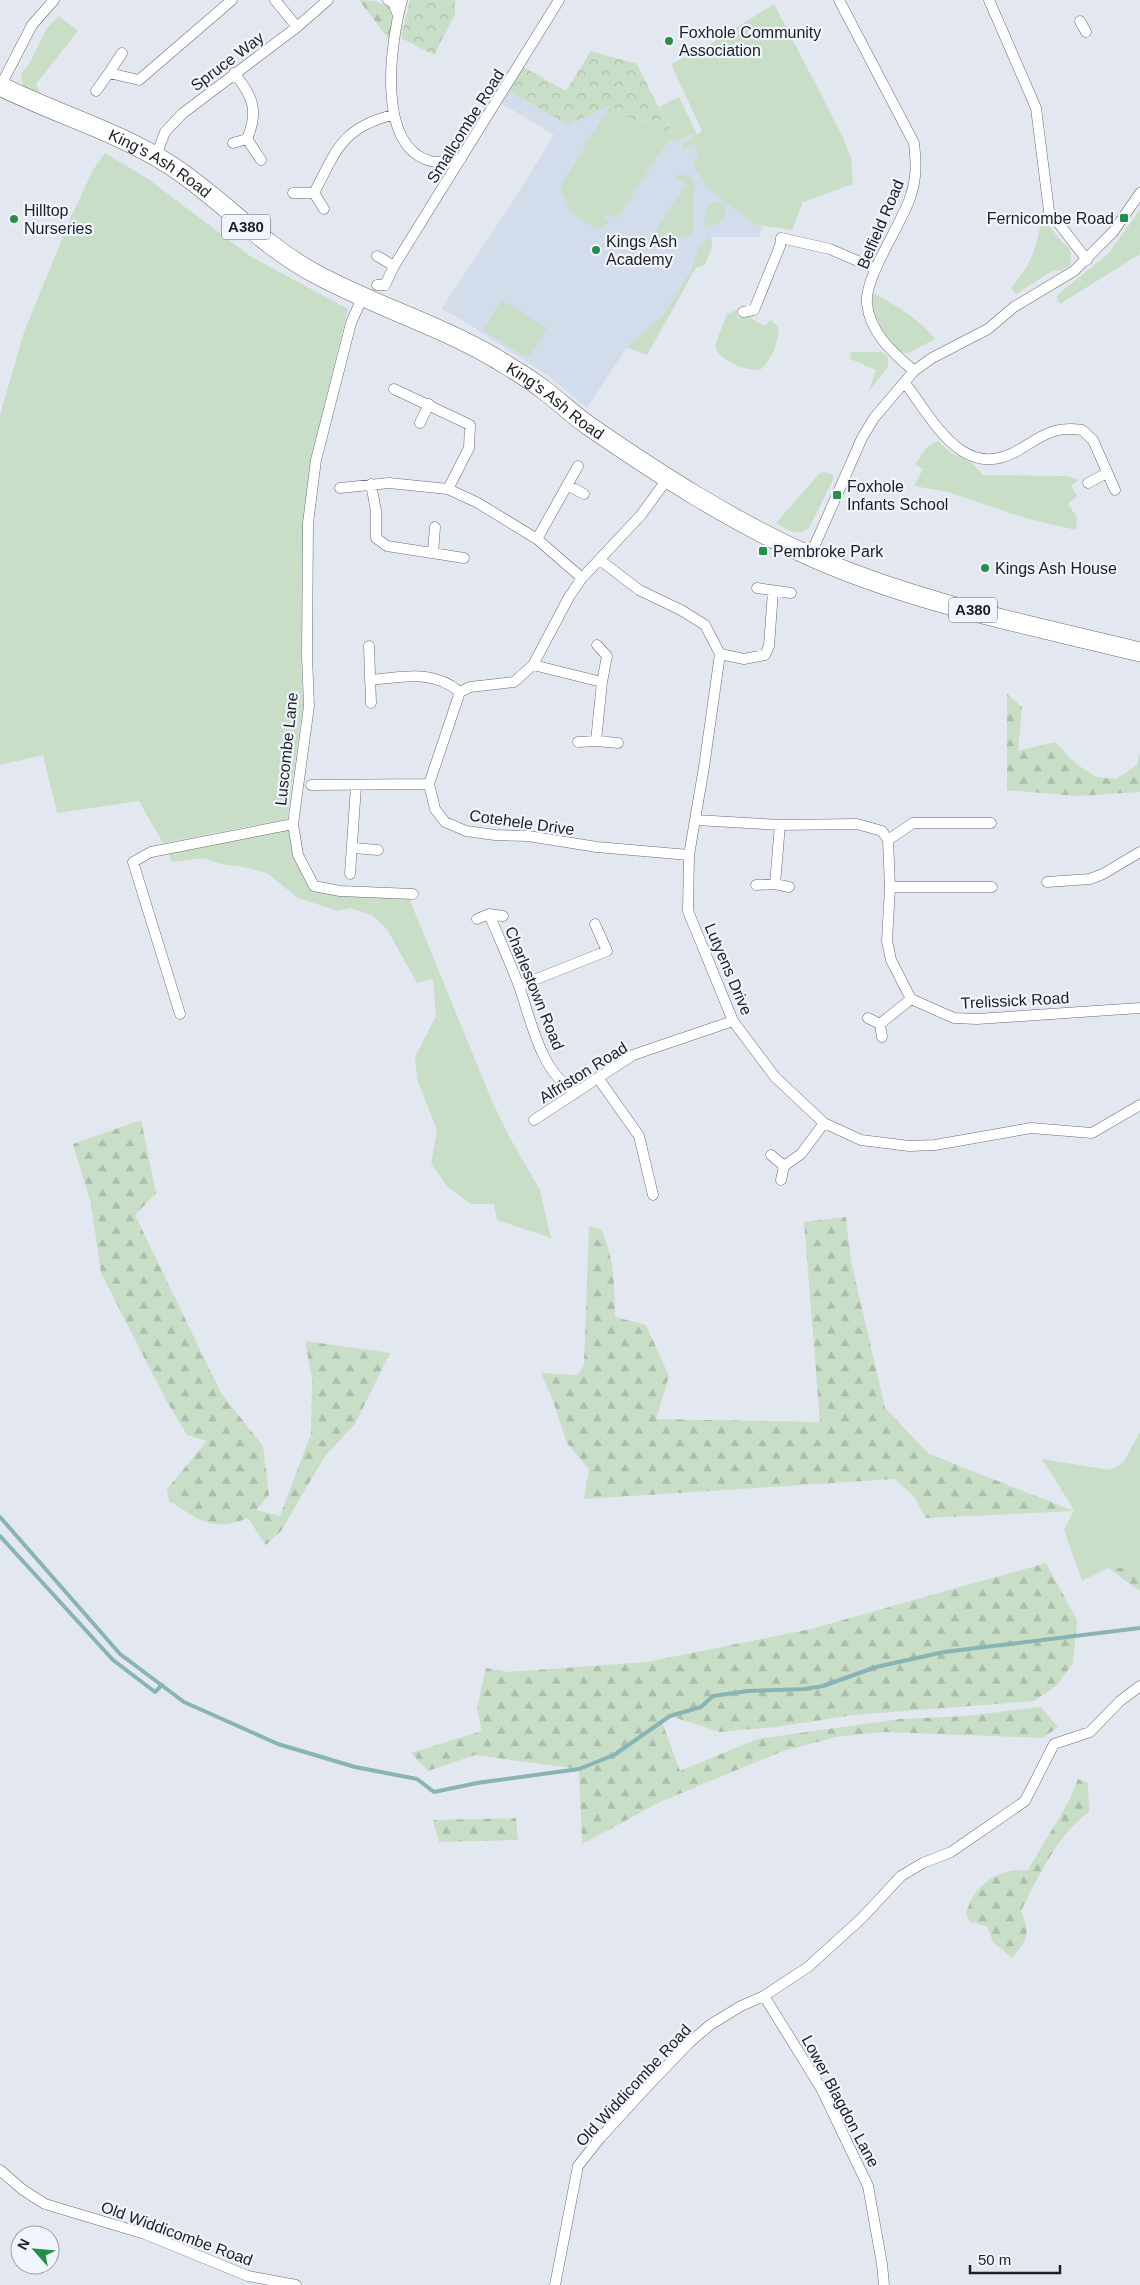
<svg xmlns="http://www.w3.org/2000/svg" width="1140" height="2285" viewBox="0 0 1140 2285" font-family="Helvetica,sans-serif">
<defs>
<pattern id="forest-firs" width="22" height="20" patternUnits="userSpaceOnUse" patternTransform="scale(1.25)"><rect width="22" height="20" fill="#c8dec7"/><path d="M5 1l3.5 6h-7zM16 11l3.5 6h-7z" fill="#abbeab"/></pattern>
<pattern id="park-crowns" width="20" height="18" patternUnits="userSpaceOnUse" patternTransform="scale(1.25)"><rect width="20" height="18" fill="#c8dec7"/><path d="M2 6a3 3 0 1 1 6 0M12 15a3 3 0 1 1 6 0" fill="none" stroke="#abbeab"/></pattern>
</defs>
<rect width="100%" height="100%" fill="#e3e8f0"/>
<path fill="#d3dcea" d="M 508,91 L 568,125 L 610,105 L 676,142 L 696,132 L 703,152 L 763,225 L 759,237 L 711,237 L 712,247 L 705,265 L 697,267 L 694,271 L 647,355 L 627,347 L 587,408 L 547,375 L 459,318 L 441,309 L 515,198 L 554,135 L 501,103 Z"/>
<path fill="#c8dec7" d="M 774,4 L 842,135 L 851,158 L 853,184 L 803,202 L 792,230 L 756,225 L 711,191 L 692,164 L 698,156 L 695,143 L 684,150 L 683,144 L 702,131 L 671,64 L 709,45 Z
M 59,16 L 78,31 L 36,84 L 40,93 L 23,87 L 21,74 L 30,62 L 47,28 Z
M 679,97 L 696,132 L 676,142 L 659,107 Z
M 610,105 L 667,142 L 617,219 L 607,213 L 604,219 L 609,222 L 603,228 L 595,229 L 573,214 L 560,190 L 562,184 Z
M 105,153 L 148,179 L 250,256 L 348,309 L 311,459 L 303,523 L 301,656 L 303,706 L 287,819 L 163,843 L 139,801 L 57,813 L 43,755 L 0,765 L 0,415 L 24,332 L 71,217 L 93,170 Z
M 678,174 L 690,176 L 695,185 C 691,198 694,219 693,234 L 663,244 L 661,243 L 656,230 L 686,184 L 675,178 Z
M 714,201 L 724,205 L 726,214 L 721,222 L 704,228 C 705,217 705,208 714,201 Z
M 1140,210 L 1140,254 L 1060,304 L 1056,296 L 1108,254 Z
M 1042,217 L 1062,242 L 1070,249 L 1071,264 L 1061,271 L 1054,270 L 1016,294 L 1011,287 C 1033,263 1036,248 1042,217 Z
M 711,237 L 712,247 L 705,265 L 697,267 L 694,271 L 647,355 L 627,347 L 664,314 L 691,270 L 701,243 Z
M 873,293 C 896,305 919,319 935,339 L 908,353 L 899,352 C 886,338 869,312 873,293 Z
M 502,300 L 547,328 L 528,358 L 483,330 Z
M 737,310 L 737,318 L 749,317 L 764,326 L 771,320 L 778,327 C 781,339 770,362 760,370 C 746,371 717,360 715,345 L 727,314 Z
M 851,352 L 882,352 L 888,357 L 888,367 L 869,391 L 876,370 L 850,359 Z
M 938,441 L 951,453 L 972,463 L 983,475 L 1067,476 L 1079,480 L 1071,486 L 1077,496 L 1068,504 L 1077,517 L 1076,530 L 1025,518 L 948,492 L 914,486 L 923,469 L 915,464 L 927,447 Z
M 825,472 L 834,476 L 833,480 L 809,528 C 798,538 786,529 776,523 L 820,473 Z
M 290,828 L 310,887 C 343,894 375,899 409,898 L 492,1101 L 510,1138 L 540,1190 L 551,1238 L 497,1220 L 494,1204 L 471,1204 L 447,1186 L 431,1164 L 437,1130 L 417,1079 L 415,1057 L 436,1016 L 433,979 L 417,983 L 387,929 L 372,915 L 350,908 L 338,911 L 298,898 L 267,873 L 243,867 L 221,864 L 204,858 L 172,862 L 168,852 Z
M 1140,1432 L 1140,1567 L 1108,1568 L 1082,1581 L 1064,1530 L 1074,1510 L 1042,1459 L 1110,1470 L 1123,1463 Z"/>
<path fill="url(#forest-firs)" d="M 359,0 L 374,1 L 390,7 L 395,17 L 391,42 Z
M 1007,694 L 1022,707 L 1018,751 L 1055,742 L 1075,763 L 1096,777 L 1116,779 L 1137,765 L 1140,752 L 1140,792 L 1078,796 L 1007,790 Z
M 141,1120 L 156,1193 L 135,1215 L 221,1393 L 263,1446 L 269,1495 L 256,1510 L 280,1516 L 311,1434 L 312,1379 L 305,1341 L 390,1353 L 355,1424 L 325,1456 L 281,1531 L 266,1545 L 248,1518 C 212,1533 199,1519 169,1501 L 167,1489 L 207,1441 L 187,1435 L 166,1400 L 101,1273 L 91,1204 L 73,1144 Z
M 846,1217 L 851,1261 L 885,1408 L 929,1454 L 1074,1511 L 926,1518 L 914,1497 L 895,1479 L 584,1499 L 589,1469 L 567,1443 L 552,1398 L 541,1373 L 578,1375 L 584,1365 L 589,1226 L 601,1229 C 615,1259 614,1285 615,1317 L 646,1325 L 669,1376 L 656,1419 L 820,1422 L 804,1222 Z
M 1046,1563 L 1077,1620 L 1073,1663 L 1057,1685 L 1034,1701 L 853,1715 L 776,1727 L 720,1732 L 670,1716 L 662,1722 L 680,1771 L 757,1739 L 900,1719 L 966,1716 L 1041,1707 L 1058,1727 L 1043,1738 L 884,1732 L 836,1737 L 783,1751 L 662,1801 L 582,1844 L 579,1769 L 475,1755 L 428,1771 L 411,1753 L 482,1731 L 477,1708 L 486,1668 L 509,1672 L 647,1662 L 811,1629 Z
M 1140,1567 L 1140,1591 L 1108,1568 Z
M 1078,1779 L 1088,1783 L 1089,1812 C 1059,1833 1037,1878 1021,1911 C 1031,1935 1028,1938 1012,1958 L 993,1942 L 987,1926 L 970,1922 L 966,1913 C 976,1883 996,1869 1028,1870 L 1069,1801 Z
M 516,1818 L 518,1840 L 439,1842 L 433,1820 Z"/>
<path fill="url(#park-crowns)" d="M 410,0 L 455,0 L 455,14 L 434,55 L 401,38 Z
M 591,51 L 637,64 L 676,142 L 672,140 L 667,142 L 610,105 L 568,125 L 508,91 L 523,67 L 566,91 Z"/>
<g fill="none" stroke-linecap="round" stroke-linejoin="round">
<path stroke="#88b4b5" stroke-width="4" d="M 0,1517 L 120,1654 L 184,1702 L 278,1744 L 355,1767 L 417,1779 L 434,1792 L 477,1783 L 579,1769 L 614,1755 L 670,1716 L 701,1707 L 713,1696 L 748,1691 L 805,1689 L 823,1686 L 876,1667 L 944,1652 L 1140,1628
M 0,1536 L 113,1660 L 155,1692 L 162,1685"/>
<defs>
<path id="street" d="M 275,0 L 297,27
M 388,0 L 393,3 L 398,15
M 402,0 C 391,41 375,145 430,161 C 440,164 451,161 461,159
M 839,0 L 914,143 C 916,161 917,177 911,195 C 902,225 864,276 867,304 C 870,333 894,354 914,371
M 989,0 L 1036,108 L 1049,211 L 1087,260
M 1080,21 L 1086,32
M 109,73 L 122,53
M 0,87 L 32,25 L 54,0
M 96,91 L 109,73 L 139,80 L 232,0
M 247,139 L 261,160
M 233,143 L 247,139 C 259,111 253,96 234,73
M 156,156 L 165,132 L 182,114 L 297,27 L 328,0
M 293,193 L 314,193
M 324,209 L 314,193 C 336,151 342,127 393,115
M 377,256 L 394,266
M 377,285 L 385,285 L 394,266 L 559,0
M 362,298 L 351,323 L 316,460 L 308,523 L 307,656 L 309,706 L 293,824 L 298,855 L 314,886 L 340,891 L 413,894
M 743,312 L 754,310 L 780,246 L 781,238 L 830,249 L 876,269
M 905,383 C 935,423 965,485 1022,448 C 1045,434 1055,426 1082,430 L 1093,440 L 1115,490
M 394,389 L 470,425 L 469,448 L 448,489
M 420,423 L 429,404
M 668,478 L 641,515 L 582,578 L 569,597 L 533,665 L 514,682 L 470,687 L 460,692 L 429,784 L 435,809 L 445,822 L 466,831 L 495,835 L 528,836 L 597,847 L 689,855
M 1088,483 L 1107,473
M 371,484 L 376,511 L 376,538 L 387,546 L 464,558
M 567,485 L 584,494
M 340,488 L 389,483 L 448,489 L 478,503 L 537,539 L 582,578
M 537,539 L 578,466
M 433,553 L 435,527
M 810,556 L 862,438 L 874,418 L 914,371 L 932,358 L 988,329 L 1014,307 L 1074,271 L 1113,232 L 1140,193
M 600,560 L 639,590 L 681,610 L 705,625 L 720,654 L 704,767 L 689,855 L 688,911 L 733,1021 L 775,1077 L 824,1123 L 861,1140 L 909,1146 L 935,1145 L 1031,1128 L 1092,1133 L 1140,1105
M 757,588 L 791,593
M 369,646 L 371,703
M 720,654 L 744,659 L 765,655 L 769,646 L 773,591
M 533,665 L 602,682
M 370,680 C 404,677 432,669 460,692
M 596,741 L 602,682 L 607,656 L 597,645
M 578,742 L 596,741 L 618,743
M 311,785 L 429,784
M 696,820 L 780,825 L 857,824 L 882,831 L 888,840 L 890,887 L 887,941 L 891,960 L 911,999 L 954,1018 L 977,1019 L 1140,1008
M 888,840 L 913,823 L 991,823
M 354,848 L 378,850
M 350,874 L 356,786
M 1047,882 L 1090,879 L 1103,874 L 1140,852
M 775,884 L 789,887
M 756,885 L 775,884 L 780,825
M 890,887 L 992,887
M 489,914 C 499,938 510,962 519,986 C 532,1023 540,1071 576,1093
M 477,919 L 489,914 L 503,916
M 519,986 L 607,951 L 595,924
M 180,1014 L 133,862 L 151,852 L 293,824
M 868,1018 L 880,1024 L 911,999
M 880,1024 L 882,1037
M 598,1078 L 639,1136 L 653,1195
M 534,1120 L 633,1055 L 733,1021
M 771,1155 L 784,1166 L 801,1154 L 824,1123
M 781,1180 L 784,1166
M 764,1996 L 821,2088 L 868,2186 L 882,2264 L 884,2285
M 0,2170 L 23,2190 L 45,2204 L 145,2234 L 248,2276 L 296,2285
M 555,2285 L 578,2166 L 600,2138 L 643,2091 L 689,2043 L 710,2025 L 741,2006 L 764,1996 L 808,1967 L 862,1918 L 901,1876 L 923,1863 L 951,1852 L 1025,1801 L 1054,1744 L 1090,1732 L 1120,1701 L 1140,1686"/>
<g id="highway">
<path id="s1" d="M 0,86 C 56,114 117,131 170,165 C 220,197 260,244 314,273 C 372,305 437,324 495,358 C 511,368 529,378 544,390 C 559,401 573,415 589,426 C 660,475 733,522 812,557 C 916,603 1030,625 1140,652"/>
</g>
</defs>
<use href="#street" stroke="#686c73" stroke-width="11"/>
<use href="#highway" stroke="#686c73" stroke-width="20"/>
<use href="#street" stroke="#fff" stroke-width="10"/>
<use href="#highway" stroke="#fff" stroke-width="19"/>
</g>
<g fill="#258f46" stroke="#f0f5fd" stroke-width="2">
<circle cx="669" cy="41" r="5"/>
<rect x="1119" y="213" width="10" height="10" rx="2.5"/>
<circle cx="14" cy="219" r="5"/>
<circle cx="596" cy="250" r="5"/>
<rect x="832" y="490" width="10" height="10" rx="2.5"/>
<rect x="758" y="546" width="10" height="10" rx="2.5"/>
<circle cx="985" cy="568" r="5"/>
</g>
<g text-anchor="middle" stroke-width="4.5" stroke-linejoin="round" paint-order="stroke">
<g fill="#f0f5fd" stroke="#5c5f64" stroke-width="1">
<rect x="222" y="214.5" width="48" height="25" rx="4"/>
<rect x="949" y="597.5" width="48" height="25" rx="4"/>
</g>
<g font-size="15" font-weight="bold" fill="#1d1f22">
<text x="246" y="232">A380</text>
<text x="973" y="615">A380</text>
</g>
<g font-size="16" fill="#1d1f22" stroke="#f0f5fd" text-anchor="start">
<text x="679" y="38">Foxhole Community<tspan x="679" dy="18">Association</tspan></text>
<text x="24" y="216">Hilltop<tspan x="24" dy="18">Nurseries</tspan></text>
<text x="1114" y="224" text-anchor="end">Fernicombe Road</text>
<text x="606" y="247">Kings Ash<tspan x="606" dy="18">Academy</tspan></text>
<text x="847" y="492">Foxhole<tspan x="847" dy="18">Infants School</tspan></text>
<text x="773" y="557">Pembroke Park</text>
<text x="995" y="574">Kings Ash House</text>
</g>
<g font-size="16" fill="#1d1f22" stroke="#f0f5fd">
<text transform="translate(227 61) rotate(-37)" y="6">Spruce Way</text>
<text transform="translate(465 126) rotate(-58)" y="6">Smallcombe Road</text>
<text dy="6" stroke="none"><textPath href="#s1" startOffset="178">King's Ash Road</textPath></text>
<text transform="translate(880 224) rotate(-67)" y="6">Belfield Road</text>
<text dy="6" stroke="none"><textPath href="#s1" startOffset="642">King's Ash Road</textPath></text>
<text transform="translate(286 749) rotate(-84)" y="6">Luscombe Lane</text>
<text transform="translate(522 822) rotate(8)" y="6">Cotehele Drive</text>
<text transform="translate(729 969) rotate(67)" y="6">Lutyens Drive</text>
<text transform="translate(535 988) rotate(68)" y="6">Charlestown Road</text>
<text transform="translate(1015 1000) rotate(-3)" y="6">Trelissick Road</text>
<text transform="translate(583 1072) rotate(-32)" y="6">Alfriston Road</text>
<text transform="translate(633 2085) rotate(-47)" y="6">Old Widdicombe Road</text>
<text transform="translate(841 2101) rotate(62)" y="6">Lower Blagdon Lane</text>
<text transform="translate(177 2233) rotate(20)" y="6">Old Widdicombe Road</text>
</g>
</g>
<g transform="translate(35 2250) rotate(297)"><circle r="24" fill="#f0f5fd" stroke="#9c9fa5"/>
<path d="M0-4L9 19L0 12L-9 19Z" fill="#258f46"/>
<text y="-8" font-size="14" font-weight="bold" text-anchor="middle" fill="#1d1f22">N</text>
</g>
<path d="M970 2265v8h90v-8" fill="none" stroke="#1d1f22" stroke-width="2.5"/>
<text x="978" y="2265" font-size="15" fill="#1d1f22" stroke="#f0f5fd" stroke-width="4" paint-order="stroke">50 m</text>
</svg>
